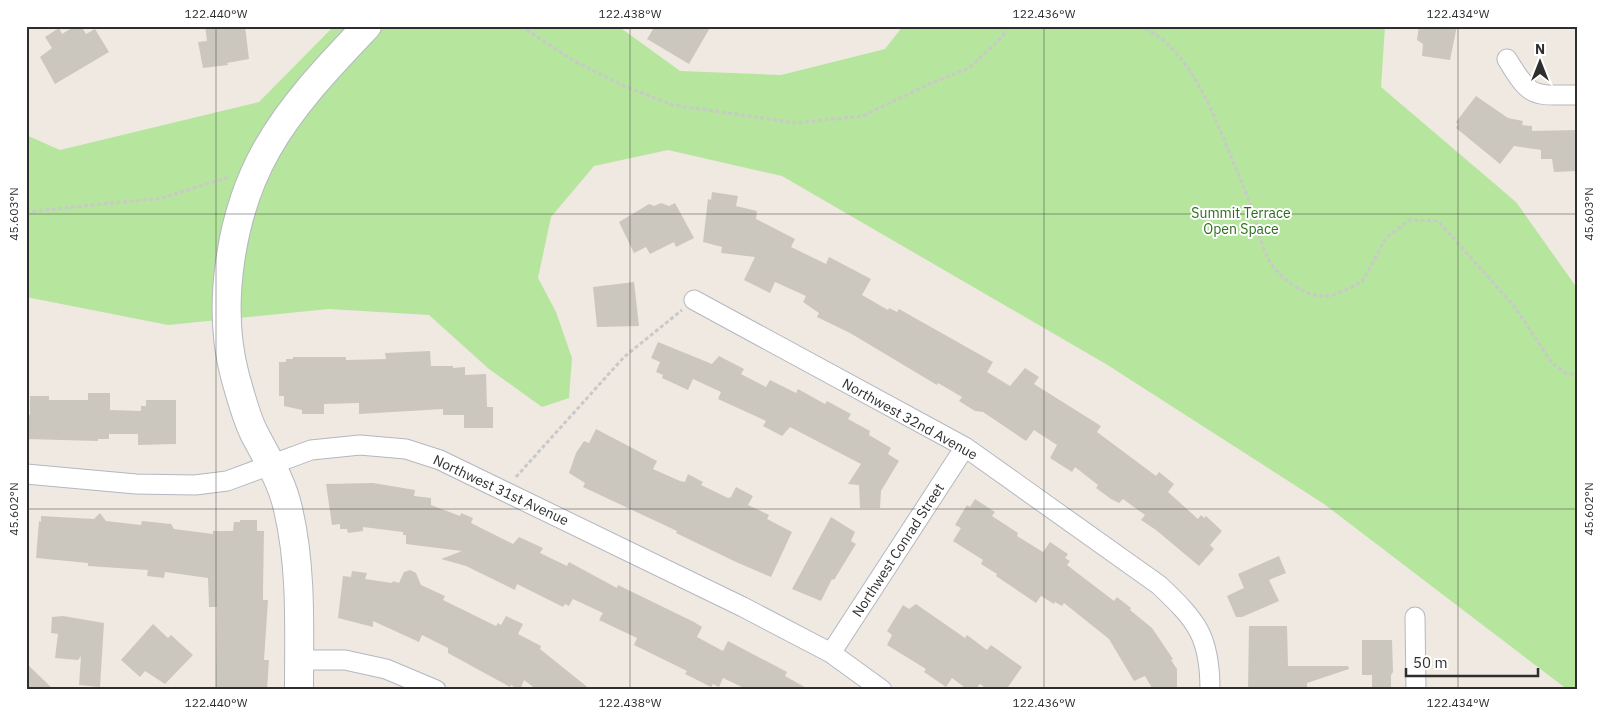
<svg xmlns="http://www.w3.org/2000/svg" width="1603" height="716" viewBox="0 0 1603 716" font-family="'IBM Plex Sans',sans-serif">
<rect width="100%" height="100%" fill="#efe9e1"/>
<path fill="#b6e59e" d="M 334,26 L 618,26 L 680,71 L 781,75 L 885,49 L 903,26 L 1385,26 L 1381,87 L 1516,202 L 1577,288 L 1577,690 L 1568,690 L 1324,504 L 1106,364 L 782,176 L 668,150 L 594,166 L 551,217 L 538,278 L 556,312 L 572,358 L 569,398 L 542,407 L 489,369 L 429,315 L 329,309 L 168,325 L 26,297 L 26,135 L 60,150 L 259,102 Z"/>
<path fill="#cbc7bf" d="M 75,26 L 81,26 L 86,34 L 95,29 L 109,52 L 55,84 L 40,57 L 52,48 L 45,37 L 59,28 L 62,34 Z
M 205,26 L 245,26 L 249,59 L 227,63 L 228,65 L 203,68 L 198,42 L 207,41 Z
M 655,26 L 711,26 L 689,64 L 647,39 Z
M 1419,26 L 1457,26 L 1450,60 L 1422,56 L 1423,44 L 1417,40 Z
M 1476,96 L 1508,118 L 1523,121 L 1522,125 L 1532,126 L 1532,131 L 1577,130 L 1577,171 L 1554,172 L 1552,159 L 1541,159 L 1541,150 L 1514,146 L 1500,164 L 1456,128 L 1458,124 L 1456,122 Z
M 712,192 L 738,196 L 736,206 L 757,211 L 756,219 L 795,239 L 791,247 L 826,264 L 829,257 L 871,279 L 862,295 L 888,310 L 889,308 L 897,312 L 899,309 L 993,362 L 987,372 L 1010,386 L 1025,368 L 1039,377 L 1034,384 L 1101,426 L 1097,432 L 1156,476 L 1159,472 L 1174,484 L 1168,492 L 1198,519 L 1201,515 L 1204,518 L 1206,516 L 1222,531 L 1210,545 L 1214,549 L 1199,566 L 1156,530 L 1141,520 L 1145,515 L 1123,499 L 1119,503 L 1111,499 L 1096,488 L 1098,485 L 1075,467 L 1072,472 L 1050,458 L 1057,445 L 1034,430 L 1026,441 L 983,412 L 975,411 L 959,401 L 962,397 L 938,383 L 937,385 L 850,333 L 817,317 L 819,313 L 803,302 L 806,296 L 775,282 L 770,293 L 744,280 L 755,257 L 721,253 L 722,247 L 703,242 L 708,199 L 711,200 Z
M 661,203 L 669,206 L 675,203 L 694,238 L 676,247 L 674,242 L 650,254 L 646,247 L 634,253 L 619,222 L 649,204 L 654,206 Z
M 634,282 L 639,326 L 597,327 L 593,287 Z
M 658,342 L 712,364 L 719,356 L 744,369 L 741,374 L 766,387 L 770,380 L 796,393 L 798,389 L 825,404 L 827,401 L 851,414 L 848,419 L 870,431 L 869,435 L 891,448 L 888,454 L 899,461 L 881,491 L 880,508 L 860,508 L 859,485 L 848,484 L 861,464 L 790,427 L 782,436 L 763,426 L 766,421 L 718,399 L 721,392 L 693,379 L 688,390 L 662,378 L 663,375 L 656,372 L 660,362 L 651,358 Z
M 430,351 L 431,366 L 453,366 L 453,368 L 465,367 L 465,375 L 486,374 L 487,407 L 493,407 L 493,428 L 464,428 L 464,415 L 443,415 L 443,409 L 359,414 L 359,403 L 324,404 L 324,414 L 302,414 L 302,410 L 284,406 L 284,396 L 279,396 L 279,362 L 286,362 L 286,359 L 293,359 L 293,357 L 346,357 L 346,360 L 386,359 L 385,353 Z
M 88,393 L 110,393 L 110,410 L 141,411 L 141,406 L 146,406 L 146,400 L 176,400 L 176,444 L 138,445 L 138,434 L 109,434 L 109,439 L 98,439 L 98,441 L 26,439 L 26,414 L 30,415 L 30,396 L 49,396 L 49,400 L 88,400 Z
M 596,429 L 657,461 L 653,469 L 680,481 L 685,482 L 688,474 L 703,482 L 701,485 L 728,498 L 731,497 L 736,487 L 753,496 L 748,505 L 769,515 L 767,519 L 792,532 L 771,577 L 736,562 L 676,533 L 677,531 L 583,487 L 585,483 L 569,473 L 576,453 L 584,441 L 589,443 Z
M 373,483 L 415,490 L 414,496 L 431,498 L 431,505 L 460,516 L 461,513 L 473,518 L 471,523 L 513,544 L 519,537 L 543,548 L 540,553 L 567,566 L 569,562 L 617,588 L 618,585 L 694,622 L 702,627 L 697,637 L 723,651 L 728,641 L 787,672 L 785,676 L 810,690 L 748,690 L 723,678 L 719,687 L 713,684 L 711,687 L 685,674 L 687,671 L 634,645 L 637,638 L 599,620 L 603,613 L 573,599 L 569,606 L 565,604 L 563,607 L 517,584 L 515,590 L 466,566 L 441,559 L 462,551 L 406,544 L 406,535 L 403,535 L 403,532 L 363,527 L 363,531 L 348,533 L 347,529 L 340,529 L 340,524 L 332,525 L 326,484 Z
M 975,499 L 995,512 L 992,516 L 1018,533 L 1017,536 L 1043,552 L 1050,542 L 1068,554 L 1065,558 L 1070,561 L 1067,565 L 1114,601 L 1117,597 L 1131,608 L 1130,610 L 1152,628 L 1173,659 L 1171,660 L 1177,669 L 1177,690 L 1153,690 L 1145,676 L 1134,681 L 1109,639 L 1064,603 L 1062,606 L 1055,602 L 1054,604 L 1041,596 L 1036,603 L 996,576 L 997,574 L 981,564 L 983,560 L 953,541 L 961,528 L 955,525 L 967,505 L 970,507 Z
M 100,513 L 106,521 L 141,525 L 142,521 L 171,524 L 174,529 L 213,534 L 213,531 L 233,531 L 234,522 L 240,522 L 240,520 L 257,520 L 257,531 L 264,531 L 263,590 L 263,600 L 268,600 L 264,660 L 269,660 L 267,690 L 216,689 L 217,607 L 209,607 L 208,578 L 165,572 L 164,578 L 147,576 L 148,570 L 88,566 L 88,563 L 36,558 L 39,521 L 41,522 L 41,516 L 94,519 Z
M 831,517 L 855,532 L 851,541 L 856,544 L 834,580 L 832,579 L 821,601 L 792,589 Z
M 1279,556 L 1286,573 L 1269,580 L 1279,601 L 1242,617 L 1236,617 L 1227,596 L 1244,588 L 1238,574 Z
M 410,570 L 416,573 L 421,585 L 445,596 L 443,600 L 496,626 L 498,623 L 501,625 L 506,616 L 523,624 L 518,634 L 541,646 L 540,649 L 591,690 L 537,690 L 524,680 L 520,690 L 511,685 L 510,687 L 448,653 L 448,648 L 422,635 L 419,642 L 373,621 L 373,627 L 338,618 L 343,576 L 351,577 L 352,571 L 367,573 L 365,579 L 392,583 L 393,581 L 399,583 L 404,572 Z
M 916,604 L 965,638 L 967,635 L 987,650 L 991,645 L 1022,667 L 1006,690 L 988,690 L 980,684 L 975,690 L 968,690 L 952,678 L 946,687 L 924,672 L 926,669 L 887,645 L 892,635 L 887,631 L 903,605 L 909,609 Z
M 63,616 L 104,623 L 100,687 L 79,685 L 81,656 L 78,660 L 55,658 L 58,634 L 51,633 L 52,617 Z
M 153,624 L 168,638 L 171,635 L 193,655 L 165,684 L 145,671 L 140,677 L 121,660 Z
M 1249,626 L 1287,626 L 1288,666 L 1348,666 L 1349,669 L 1307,683 L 1307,690 L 1248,690 Z
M 1362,640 L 1392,640 L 1393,672 L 1391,675 L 1391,690 L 1372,690 L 1372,675 L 1362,675 Z
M 26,663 L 54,690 L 26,690 Z"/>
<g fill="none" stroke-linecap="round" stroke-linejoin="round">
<defs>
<path id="street" d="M 1507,59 C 1531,99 1532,95 1577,95
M 694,300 L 965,447 L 1159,585 C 1197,621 1210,636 1210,690
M 26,474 L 136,484 L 195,485 L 227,481 L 311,450 L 360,445 L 406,449 L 440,460 L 743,607 L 831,653 L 882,690
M 1415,617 L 1416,690
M 831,653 L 965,447
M 299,660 L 345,660 L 386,669 L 436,690"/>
<path id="secondary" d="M 299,690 C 299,630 302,568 288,509 C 282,481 267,458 254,433 C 246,417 240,394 235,376 C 216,305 231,212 267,149 C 293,103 331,64 367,26"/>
</defs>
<use href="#street" stroke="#b4b7c1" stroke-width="21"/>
<use href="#secondary" stroke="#b4b7c1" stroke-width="30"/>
<path stroke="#c9c9c9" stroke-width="3" stroke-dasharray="4 2.5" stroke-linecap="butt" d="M 521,26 L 574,61 L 624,86 L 673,105 L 796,123 L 863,116 L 927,85 L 969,68 L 1003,36 L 1006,26
M 1139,26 C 1188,44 1214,115 1232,159 C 1239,176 1246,192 1252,209 C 1257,224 1260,241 1267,256 C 1276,276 1304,298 1327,296 C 1338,295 1352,286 1362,282 L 1386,238 L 1409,220 L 1438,221 L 1514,306 L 1552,363 L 1566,373 L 1577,375
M 26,212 L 162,198 L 229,177
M 516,477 L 624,357 L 682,310"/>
<use href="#street" stroke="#fff" stroke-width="19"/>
<use href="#secondary" stroke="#fff" stroke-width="28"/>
</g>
<path fill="none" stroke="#2e2e2e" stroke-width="1" stroke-opacity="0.45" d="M 216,26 L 216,690M 630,26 L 630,690M 1044,26 L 1044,690M 1458,26 L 1458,690M 26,214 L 1577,214M 26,509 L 1577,509"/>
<g text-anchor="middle" stroke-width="4" stroke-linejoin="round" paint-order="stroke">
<g font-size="14" fill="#2c6e1b" stroke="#fff">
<text x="1241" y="218">Summit Terrace<tspan x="1241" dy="16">Open Space</tspan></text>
</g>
<g font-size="14" fill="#2e2e2e" stroke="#fff">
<text transform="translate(910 419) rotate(29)" y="5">Northwest 32nd Avenue</text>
<text transform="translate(501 490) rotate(25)" y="5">Northwest 31st Avenue</text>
<text transform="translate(898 550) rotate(-57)" y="5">Northwest Conrad Street</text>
</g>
</g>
<rect width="1603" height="716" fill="none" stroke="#ffffff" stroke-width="55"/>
<g transform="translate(1540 62)" stroke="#ffffff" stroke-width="4" paint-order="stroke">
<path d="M0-4L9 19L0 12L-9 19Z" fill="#2e2e2e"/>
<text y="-8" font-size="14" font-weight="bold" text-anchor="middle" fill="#2e2e2e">N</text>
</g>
<path d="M1406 668v8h132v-8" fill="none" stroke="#2e2e2e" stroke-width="2.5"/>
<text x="1413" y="668" font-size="15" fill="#2e2e2e" stroke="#ffffff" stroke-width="4" paint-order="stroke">50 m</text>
<rect x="28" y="28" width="1548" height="660" fill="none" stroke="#2e2e2e" stroke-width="2"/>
<g font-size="12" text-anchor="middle" fill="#2e2e2e">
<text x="216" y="18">122.440°W</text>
<text x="630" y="18">122.438°W</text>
<text x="1044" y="18">122.436°W</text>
<text x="1458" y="18">122.434°W</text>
<text transform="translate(14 214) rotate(-90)" y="4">45.603°N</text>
<text transform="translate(1589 214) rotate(-90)" y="4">45.603°N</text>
<text transform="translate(14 509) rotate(-90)" y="4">45.602°N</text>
<text transform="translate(1589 509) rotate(-90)" y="4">45.602°N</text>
<text x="216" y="707">122.440°W</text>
<text x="630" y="707">122.438°W</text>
<text x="1044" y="707">122.436°W</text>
<text x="1458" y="707">122.434°W</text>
</g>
</svg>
